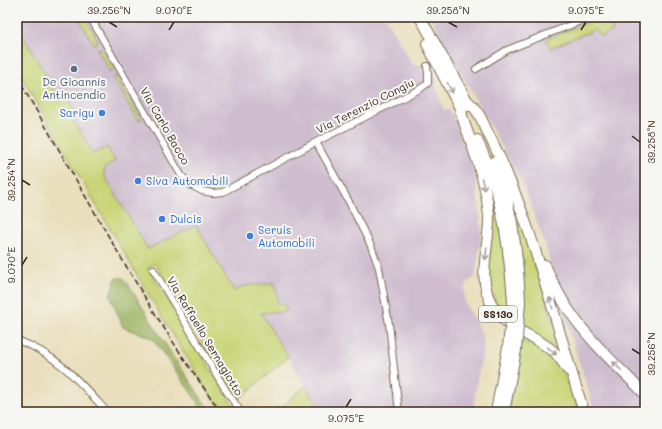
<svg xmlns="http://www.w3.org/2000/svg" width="662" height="429" viewBox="0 0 662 429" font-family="Mali,sans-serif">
<rect width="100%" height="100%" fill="#f6f6f2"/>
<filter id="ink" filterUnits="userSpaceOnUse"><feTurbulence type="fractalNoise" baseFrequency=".025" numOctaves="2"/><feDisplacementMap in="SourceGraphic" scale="8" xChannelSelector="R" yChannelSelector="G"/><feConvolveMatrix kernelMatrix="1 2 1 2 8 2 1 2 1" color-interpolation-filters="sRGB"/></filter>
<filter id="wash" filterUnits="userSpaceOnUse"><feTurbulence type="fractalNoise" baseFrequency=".012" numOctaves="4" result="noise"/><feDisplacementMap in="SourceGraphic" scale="16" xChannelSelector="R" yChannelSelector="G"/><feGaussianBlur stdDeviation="0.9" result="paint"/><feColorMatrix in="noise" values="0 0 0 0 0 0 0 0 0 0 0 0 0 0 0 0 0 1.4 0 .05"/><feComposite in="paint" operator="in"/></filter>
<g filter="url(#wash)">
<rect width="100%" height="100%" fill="#eadfbc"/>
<path fill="#cfbdcf" d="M 17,17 L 385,17 L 413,65 L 430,65 L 437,78 L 436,86 L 444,110 L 450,110 L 475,175 L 482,232 L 475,277 L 469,281 L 465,288 L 464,297 L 466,306 L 475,319 L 482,335 L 484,348 L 477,380 L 473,412 L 322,412 L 261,313 L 278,305 L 234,291 L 196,225 L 148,250 L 104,175 L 104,171 L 107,166 L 107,147 L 93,154 L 72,117 L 76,115 L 66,97 L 60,100 L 17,25 Z
M 430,17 L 645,17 L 645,412 L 595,412 L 567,324 L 545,244 L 522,183 Z"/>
<path fill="#c8d475" stroke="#827f4a" d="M 78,17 L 85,17 L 98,41 L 94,44 Z
M 601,17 L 607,17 L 613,31 L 600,37 L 596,29 L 550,48 L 546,39 Z
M 17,25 L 60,100 L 66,97 L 76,115 L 72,118 L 93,154 L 107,147 L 115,161 L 105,168 L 104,175 L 148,249 L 196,225 L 234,291 L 244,286 L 275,283 L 278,304 L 284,304 L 287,311 L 261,313 L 288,357 L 238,400 L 207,351 L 155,263 L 148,268 L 237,412 L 223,412 L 207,390 L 151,299 L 17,69 Z
M 101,48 L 114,69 L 110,72 L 97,49 Z
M 117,76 L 141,119 L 138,121 L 113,77 Z
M 487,177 L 499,211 L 508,291 L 508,300 L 522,302 L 522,265 L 519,238 L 511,192 L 564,354 L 501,314 L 489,286 Z
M 519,338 C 528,342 537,346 544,351 C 564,365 571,390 579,412 L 559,412 L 547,410 L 539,412 L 508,412 Z
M 306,386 L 322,412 L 276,412 L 305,386 Z"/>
<path fill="#9eb666" stroke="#6c7042" d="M 116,278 L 123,278 L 128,284 L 174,358 L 211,412 L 203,412 L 195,398 L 152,338 L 123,327 L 110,295 Z"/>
</g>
<g filter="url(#ink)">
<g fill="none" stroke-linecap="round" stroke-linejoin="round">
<defs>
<path id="minor" d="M 90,17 L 181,175 L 191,185 L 202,191 L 213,193 L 223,192 L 316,142 L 420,89 L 428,83 L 428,74 L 427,66
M 476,69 L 507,50 L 591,17
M 316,142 L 349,202 L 371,246 L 379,268 L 389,324 L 399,412
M 153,269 L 227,392 L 241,412
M 17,340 C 58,355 79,381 107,412"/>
<path id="trunk" d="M 420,17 L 470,106
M 427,44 L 462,112
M 467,101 C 479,109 484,126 491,139 C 534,225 554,321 584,412
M 460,107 C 462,120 468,132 472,145 C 480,167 487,192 489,216 C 490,247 475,280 494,308 C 508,330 534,335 553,351 C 559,356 563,363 568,370
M 477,140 C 502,190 509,246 513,301
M 495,161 C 512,204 518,256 520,302
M 545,265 C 553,284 563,303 575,319 C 596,347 621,370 645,394
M 496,412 L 508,347
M 504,412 L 516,350"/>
</defs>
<use href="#minor" stroke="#786955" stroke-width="8"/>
<use href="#trunk" stroke="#786955" stroke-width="12"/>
<use href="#minor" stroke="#fff" stroke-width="6"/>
<use href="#trunk" stroke="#fff" stroke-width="10"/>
<path stroke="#3b2a1e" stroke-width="1.5" stroke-dasharray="6 3" stroke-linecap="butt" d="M 17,77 C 83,190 144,306 221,412"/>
<defs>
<path id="trunk-bridge" d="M 508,347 L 513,301
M 516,350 L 520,302"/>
</defs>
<use href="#trunk-bridge" stroke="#786955" stroke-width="12" stroke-linecap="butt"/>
<use href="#trunk-bridge" stroke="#fff" stroke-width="10"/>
</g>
<defs><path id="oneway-shaft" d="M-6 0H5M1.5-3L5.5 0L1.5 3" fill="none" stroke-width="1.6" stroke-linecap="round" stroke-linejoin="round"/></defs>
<g stroke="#a79f9a">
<use href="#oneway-shaft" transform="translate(450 88) rotate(63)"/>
<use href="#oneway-shaft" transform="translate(483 184) rotate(76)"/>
<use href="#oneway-shaft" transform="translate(486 254) rotate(97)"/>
<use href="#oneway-shaft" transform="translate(551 303) rotate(-107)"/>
<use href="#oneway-shaft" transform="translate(552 351) rotate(41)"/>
<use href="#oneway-shaft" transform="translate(617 366) rotate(-135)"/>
</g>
</g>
<path fill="none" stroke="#3b2a1e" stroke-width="1.5" d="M 109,22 L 117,27M 448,22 L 457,27M 169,30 L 174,22M 581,30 L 586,22M 632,136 L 640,142M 22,180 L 30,185M 22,265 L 27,257M 632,349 L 640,354M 346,407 L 351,399"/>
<circle fill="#5c6f8a" stroke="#f6f6f2" stroke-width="1.5" cx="74" cy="69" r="4"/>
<g fill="#3f7fe0" stroke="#f6f6f2" stroke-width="1.5">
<circle cx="102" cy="113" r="4"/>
<circle cx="138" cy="181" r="4"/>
<circle cx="162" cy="219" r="4"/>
<circle cx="250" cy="236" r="4"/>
</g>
<g text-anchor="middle" stroke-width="4" stroke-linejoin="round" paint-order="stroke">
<rect fill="#f6f6f2" stroke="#73675e" stroke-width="1" x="479" y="306" width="38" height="16" rx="3"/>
<g font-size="10" font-weight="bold" fill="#3b2a1e">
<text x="498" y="318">SS130</text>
</g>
<g font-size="11" fill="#4e5e75" stroke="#f6f6f2">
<text x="74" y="86">De Gioannis<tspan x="74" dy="13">Antincendio</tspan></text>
</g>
<g font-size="11" fill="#3b2a1e" stroke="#f6f6f2">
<text transform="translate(365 106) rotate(-27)" y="4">Via Terenzio Congiu</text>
<text transform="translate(165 126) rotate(60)" y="4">Via Carlo Bacco</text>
<text transform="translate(205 336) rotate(59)" y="4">Via Raffaello Sernagiotto</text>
</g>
<g font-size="11" fill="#366cbe" stroke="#f6f6f2" text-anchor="start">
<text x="94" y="117" text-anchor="end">Sarigu</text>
<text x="146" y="185">Siva Automobili</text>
<text x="170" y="223">Dulcis</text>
<text x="258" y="234">Seruis<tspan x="258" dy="13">Automobili</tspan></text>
</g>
</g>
<rect width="662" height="429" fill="none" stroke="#f6f6f2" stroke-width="44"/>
<rect x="22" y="22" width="618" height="385" fill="none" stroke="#3b2a1e" stroke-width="1.5"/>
<g font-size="10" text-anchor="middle" fill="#3b2a1e">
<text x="109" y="14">39.256°N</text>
<text x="174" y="14">9.070°E</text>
<text x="448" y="14">39.258°N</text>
<text x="586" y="14">9.075°E</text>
<text transform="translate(651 142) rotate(-90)" y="4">39.258°N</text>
<text transform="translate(11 180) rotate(-90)" y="4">39.254°N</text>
<text transform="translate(11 265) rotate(-90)" y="4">9.070°E</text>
<text transform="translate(651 354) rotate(-90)" y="4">39.256°N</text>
<text x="346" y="422">9.075°E</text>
</g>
</svg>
